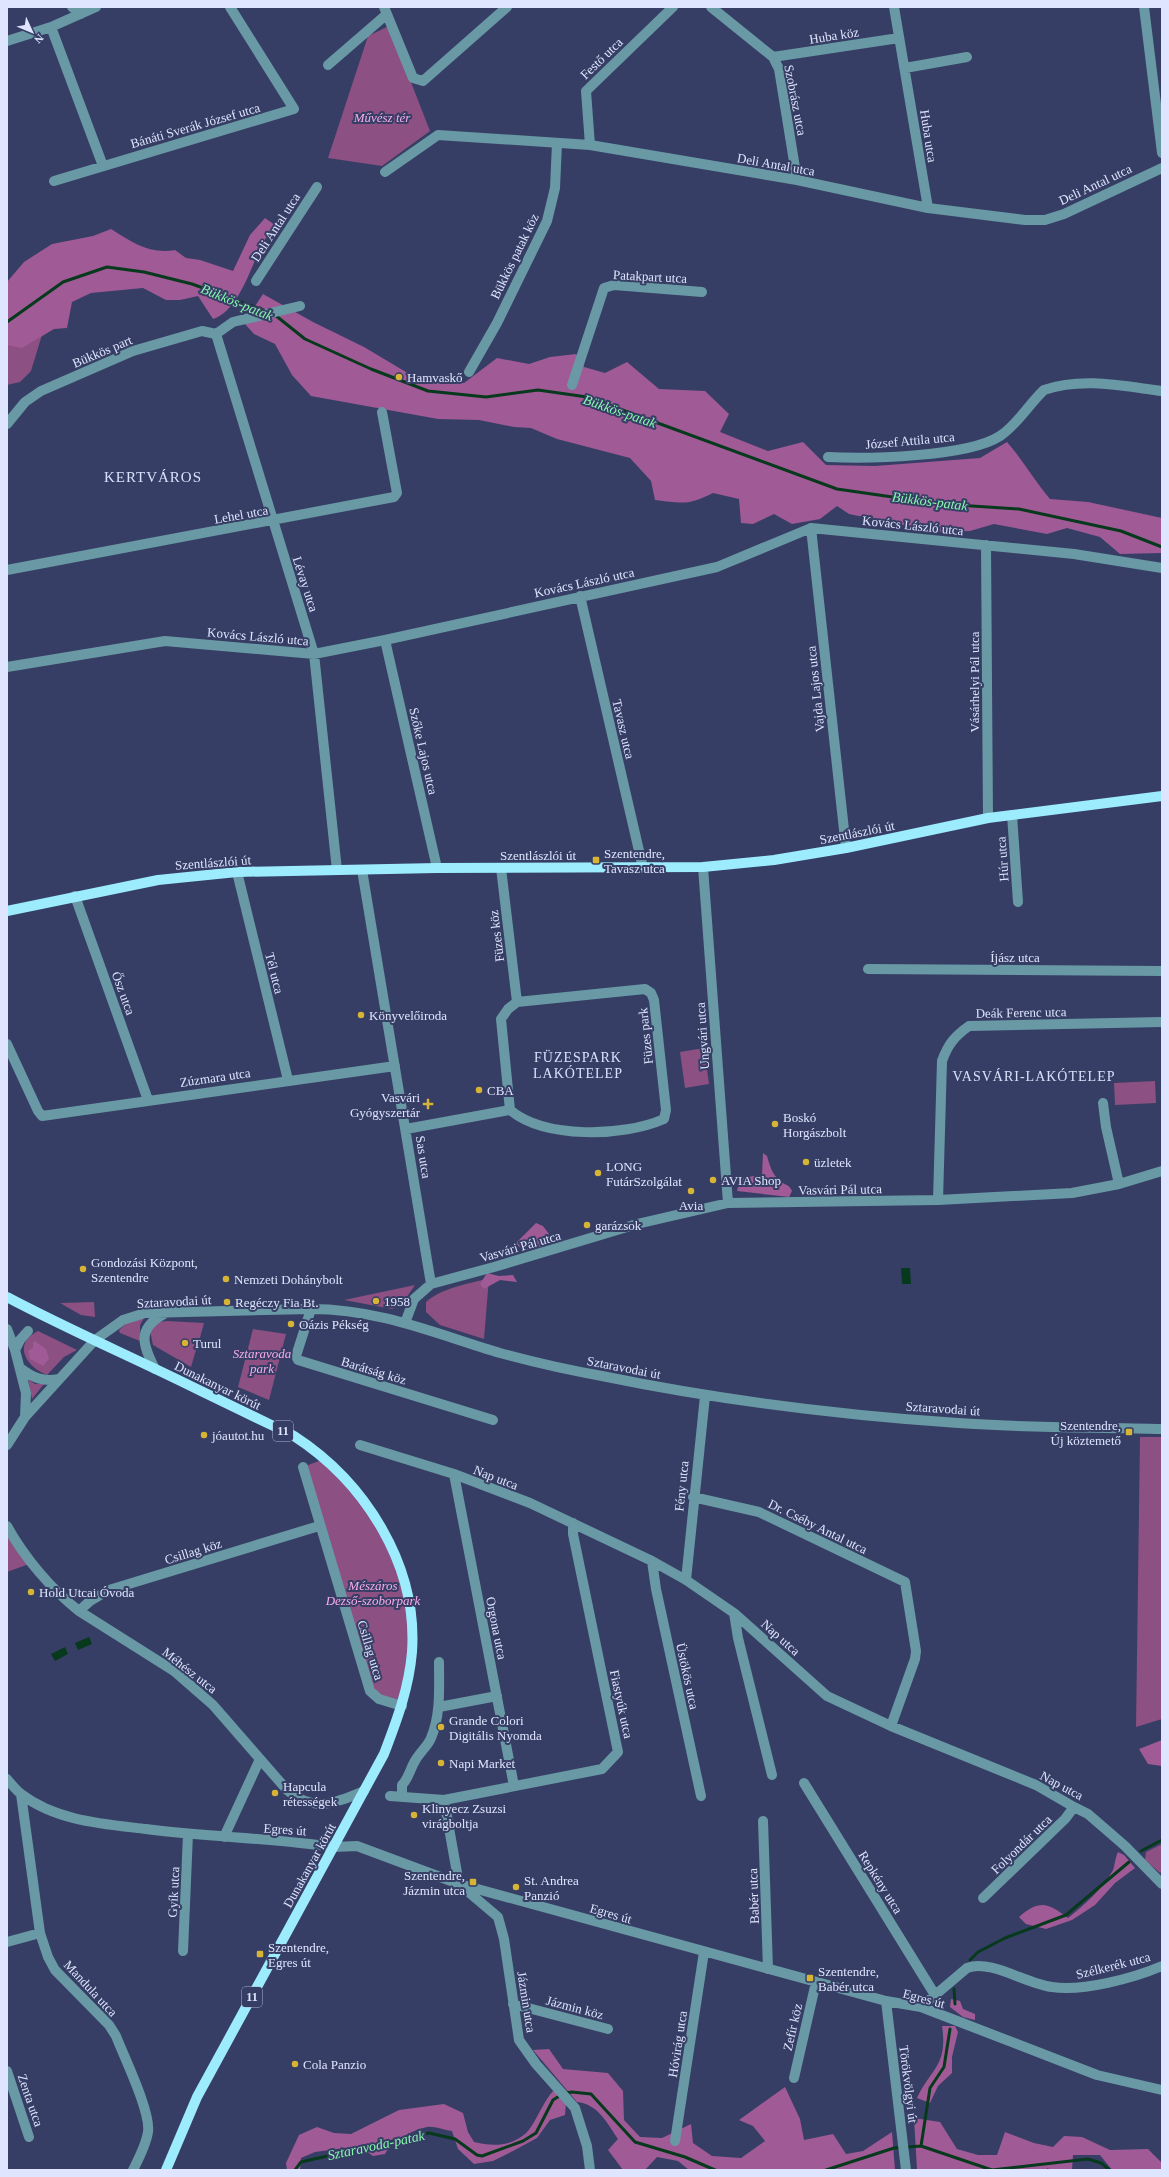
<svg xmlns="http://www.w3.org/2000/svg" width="1169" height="2177" viewBox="0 0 1169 2177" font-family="Georgia,serif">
<rect width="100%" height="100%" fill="#363e65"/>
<path fill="#8c5082" d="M 389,26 L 430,131 L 382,166 L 328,158 L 368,36 Z
M 45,325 L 31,371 L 20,382 L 7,385 L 7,333 Z
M 704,1048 L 709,1084 L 685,1088 L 680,1052 Z
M 1155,1081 L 1156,1103 L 1115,1105 L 1114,1083 Z
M 489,1278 L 484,1339 L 440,1325 L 426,1312 L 426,1302 C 443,1287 469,1284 489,1278 Z
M 415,1285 L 402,1304 L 392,1309 L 344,1300 Z
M 94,1302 L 95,1317 L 81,1315 L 60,1303 Z
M 144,1318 L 140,1325 L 140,1341 L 120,1333 L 119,1330 L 126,1324 Z
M 167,1321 L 204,1323 L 199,1341 L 200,1344 L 196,1350 L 191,1367 L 153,1345 L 150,1331 L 158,1322 Z
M 253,1329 L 286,1334 L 269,1400 L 238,1387 Z
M 38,1331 L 77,1350 L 64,1357 L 47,1375 C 26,1367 12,1344 38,1331 Z
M 28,1379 L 35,1384 L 44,1384 L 32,1399 Z
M 1140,1437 L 1162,1437 L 1162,1719 L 1136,1727 Z
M 324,1459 L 341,1475 L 393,1548 L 411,1621 L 402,1706 L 370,1691 L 303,1467 Z
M 7,1533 L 29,1564 L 7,1572 Z
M 1162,1844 L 1162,1871 L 1160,1873 L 1145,1860 L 1146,1852 Z"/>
<path fill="#a05a95" d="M 265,218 L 275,225 C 271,231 266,237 263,243 C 251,265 240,310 213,319 L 198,296 L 180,300 L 166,300 L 143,288 L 91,293 L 72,302 L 67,328 L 54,329 L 22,348 L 7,345 L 7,282 L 24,262 L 52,244 L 93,236 L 111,229 C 131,242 151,255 175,250 L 186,258 L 200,260 L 233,271 L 250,235 Z
M 263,294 L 313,322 L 364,347 L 416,378 L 464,383 L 497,358 L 529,364 L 550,357 L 576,354 L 584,367 L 605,373 L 627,362 L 659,389 L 705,391 L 729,414 L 720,432 L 768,451 L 803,442 L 826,465 L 875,466 L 980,458 L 1007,442 C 1023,460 1034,480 1050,499 L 1088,502 L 1162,518 L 1162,553 L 1120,554 L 1100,537 L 1067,528 L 1047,534 L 994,524 L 970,531 L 938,532 L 849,514 L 837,506 L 820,519 L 792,524 L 774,514 L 753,524 L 741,523 L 739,499 L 713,493 C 688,506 681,503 655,500 L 651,481 L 630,458 L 557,439 L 531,428 L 514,427 L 479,420 L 438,419 L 311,396 L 292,375 L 275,344 L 254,334 L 244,323 Z
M 763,1153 L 767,1156 C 770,1166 772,1174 780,1181 C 786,1186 789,1184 792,1191 L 789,1197 L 737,1191 L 740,1178 L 762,1175 Z
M 536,1223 L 543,1226 L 549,1234 L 547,1243 C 536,1249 528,1254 517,1245 L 517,1242 Z
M 487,1273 L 499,1276 L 513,1275 L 517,1282 L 500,1280 L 484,1289 L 480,1284 Z
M 35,1341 L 46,1349 L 49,1359 L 43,1366 L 30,1359 L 28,1351 L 33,1348 L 33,1342 Z
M 1162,1740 L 1162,1766 L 1148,1764 L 1139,1749 Z
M 1118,1852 L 1124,1855 L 1135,1868 L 1115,1883 L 1095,1905 L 1072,1920 L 1046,1929 L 1026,1924 L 1019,1917 C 1040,1899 1048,1903 1068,1918 C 1084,1905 1103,1889 1113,1870 C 1115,1865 1115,1858 1118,1852 Z
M 951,1999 L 960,2001 L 963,2009 L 975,2014 L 975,2020 L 963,2017 L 950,2007 Z
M 942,2026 L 955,2026 L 958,2032 L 952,2057 L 952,2073 L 938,2086 L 930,2103 L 917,2098 C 931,2068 948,2066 942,2026 Z
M 549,2049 L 563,2069 L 608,2073 L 623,2091 L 624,2120 L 640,2137 L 662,2138 L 691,2124 L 693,2143 L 712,2156 L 741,2158 L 765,2141 L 753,2126 L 739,2120 L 785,2087 L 800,2119 L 804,2140 L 833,2134 L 846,2154 L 863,2151 L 892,2132 L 895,2170 L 689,2170 L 678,2161 L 657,2157 L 645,2170 L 623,2170 L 608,2150 L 618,2139 C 607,2123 598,2104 577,2102 L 533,2050 Z
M 554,2090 L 566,2103 L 565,2115 L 550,2120 L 537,2138 L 513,2151 L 493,2161 L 474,2164 L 458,2149 L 452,2131 C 444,2130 434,2126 427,2127 C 412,2130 392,2141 385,2154 L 373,2156 L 359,2146 L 315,2152 L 301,2158 L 300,2170 L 287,2170 L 286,2163 L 299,2135 L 317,2127 L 334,2133 L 351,2134 L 399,2110 L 444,2104 L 463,2113 L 468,2132 L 474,2142 C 491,2146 510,2147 525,2134 C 534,2127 543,2101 554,2090 Z
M 914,2118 L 940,2122 L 957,2149 L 978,2155 L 997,2155 L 1005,2132 L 1034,2143 L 1053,2147 L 1064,2136 L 1082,2137 L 1110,2150 L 1148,2149 L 1162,2163 L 1162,2170 L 1112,2170 L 1100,2155 L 1073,2155 L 1072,2170 L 1049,2170 L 1048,2168 L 1045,2170 L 917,2170 Z"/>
<path fill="#07391d" d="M 901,1268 L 910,1268 L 911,1284 L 902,1284 Z
M 89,1637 L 92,1644 L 78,1650 L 75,1643 Z
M 65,1647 L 68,1654 L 55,1661 L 51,1654 Z"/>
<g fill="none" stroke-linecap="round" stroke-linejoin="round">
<path stroke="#07391d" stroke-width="3" d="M 275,315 L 305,339 L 371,369 L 428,391 L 486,397 L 538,390 L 587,397 L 837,489 L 941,504 L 1019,509 L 1121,531 L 1162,547
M 7,322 L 63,282 L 107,267 L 144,272 L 192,284 L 266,311
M 1141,1851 L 1162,1840
M 970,1960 L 978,1952 L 1005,1938 L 1066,1915 L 1129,1862
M 954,1989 L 955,2004
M 921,2146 L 930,2088 L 944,2067 L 950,2029
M 295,2170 L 301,2162 L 429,2133 L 455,2139 L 477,2155 L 482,2156 L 523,2141 L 536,2133 L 553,2100 L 564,2093 L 572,2092 L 591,2094 L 635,2142 L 685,2157 L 715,2170
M 826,2170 L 894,2148 L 921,2146 L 992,2170 L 1088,2159 L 1101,2163 L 1110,2170"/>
<path stroke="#6999a4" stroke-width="10" d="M 72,7 L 81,14
M 384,7 L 413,78 L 423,81 L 507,7
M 711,7 L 773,57 L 779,69 L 797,180
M 894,7 L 928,208
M 1144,7 L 1162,153
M 51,27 L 103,166
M 7,41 L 51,27 L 96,7
M 773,57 L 899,38
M 328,65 L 387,14
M 905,68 L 967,57
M 590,145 L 586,91 L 673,7
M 385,172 L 438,135 L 590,145 L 797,180 L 928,208 L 1025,220 L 1045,220 L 1064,214 L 1162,168
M 54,181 L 294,109 L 230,7
M 256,281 L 317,187
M 216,334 L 314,654 L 337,870
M 216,334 L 233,322 L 300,306
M 469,372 L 497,323 L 547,221 L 555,188 L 557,143
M 572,385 L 604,288 L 614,285 L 702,292
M 7,424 L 25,402 L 41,391 L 133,351 L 202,331 L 216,334
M 828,457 C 867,459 968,457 1000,436 C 1017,425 1029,404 1044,390 C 1083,377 1122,386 1162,391
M 811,528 L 846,848
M 986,545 L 988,818
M 7,570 L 394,497 L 397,493 L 382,412
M 580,596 L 643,868
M 385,640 L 437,868
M 7,667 L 165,641 L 314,654 L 385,640 L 717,567 L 811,528 L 1074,554 L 1162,568
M 1012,815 L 1018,902
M 703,867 L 728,1203
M 501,868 L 517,1002
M 362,870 L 431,1284
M 237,872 L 288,1080
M 75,896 L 148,1100
M 868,969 L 1162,971
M 645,989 L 651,993 L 654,1000 L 666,1110 L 664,1119 C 623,1137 545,1139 510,1110 L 501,1019 L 508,1009 L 517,1002 Z
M 7,1044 L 38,1111 L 42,1116 L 395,1066
M 1103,1103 L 1106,1127 L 1119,1184
M 406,1129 L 510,1110
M 938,1200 L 942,1061 C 948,1044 955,1036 969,1026 L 1162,1022
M 311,1309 L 296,1356 L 298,1360 L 493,1420
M 405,1323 L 414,1299 L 431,1284 L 494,1267 L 637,1224 L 728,1203 L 938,1200 L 1072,1193 L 1119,1184 L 1162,1171
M 7,1329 L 15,1350 L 26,1393 L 25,1417
M 15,1350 L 20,1340 L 28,1331
M 20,1368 C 33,1378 43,1382 59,1379
M 155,1369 C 143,1345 136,1329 164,1314
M 7,1445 L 25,1417 L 95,1340 L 123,1320 L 145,1313 L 311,1309 C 380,1309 436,1334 500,1353 C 533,1362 568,1370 602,1376 C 719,1400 839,1415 958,1423 C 1026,1428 1094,1427 1162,1429
M 360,1445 L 454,1474 L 530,1503 L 652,1561 L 686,1580 L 734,1613 L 827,1696 L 891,1726 L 1036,1785 L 1074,1807 L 1088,1814 L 1125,1846 L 1162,1884
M 303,1467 L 370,1691 L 379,1699 L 402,1706
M 454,1474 L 514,1786
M 693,1497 L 759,1512 L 905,1582 L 916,1651 L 915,1659 L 891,1726
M 7,1526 C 24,1557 51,1589 79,1611 L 174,1671 L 213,1705 L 287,1790 C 314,1813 335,1803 364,1791
M 652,1561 L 656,1589 L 701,1796
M 686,1580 L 705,1396
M 79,1611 L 90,1601 L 109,1590 L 319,1526
M 734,1613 L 738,1638 L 772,1775
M 439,1707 L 497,1696
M 7,1779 C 11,1784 16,1790 21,1794 C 56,1821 104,1824 146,1829 C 208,1837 271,1838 334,1847 L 357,1846 L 459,1884 L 886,2001 L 921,2007 L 1097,2075 L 1162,2090
M 804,1783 L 935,1995
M 21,1794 L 40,1933 L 48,1957 L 55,1970 L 109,2025 L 116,2036 C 124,2057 151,2112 148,2132 C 146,2145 139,2158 133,2170
M 390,1796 L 444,1800 L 602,1769 L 618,1752 L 573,1534 L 573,1523
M 402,1797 L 402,1785 C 409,1778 410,1769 415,1761 C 419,1753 428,1746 431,1738 C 441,1715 439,1687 439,1662
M 444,1800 L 459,1884 L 498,1917 L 504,1939 L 519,2040 L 536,2064 L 575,2108 L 587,2146 L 590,2170
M 763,1821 L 768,1969
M 224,1837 L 260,1759
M 983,1898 L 1065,1819 L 1074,1807
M 7,1942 L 40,1933
M 183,1951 L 188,1834
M 886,2001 L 906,2170
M 513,2004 L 608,2029
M 921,2007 L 967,1968 C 991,1959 1026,1984 1052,1987 C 1082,1992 1134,1978 1162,1966
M 7,2071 L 29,2137
M 794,2078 L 816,1982
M 675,2141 L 704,1952"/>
<path stroke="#9cecfe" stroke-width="10" d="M 7,911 L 158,880 L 237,872 L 437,868 L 703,867 L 774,860 L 846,848 L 988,818 L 1162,796
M 7,1297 C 71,1331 137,1359 201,1391 C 222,1401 242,1411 263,1421 C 273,1426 284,1430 294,1436 C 365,1482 418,1565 412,1652 C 409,1688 397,1720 384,1754 L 197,2097 L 166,2170"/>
</g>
<g fill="#d7b434" stroke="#363e65" stroke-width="1.5">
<circle cx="399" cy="377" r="4"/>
<rect x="592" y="856" width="8" height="8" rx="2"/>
<circle cx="361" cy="1015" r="4"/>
<circle cx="479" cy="1090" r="4"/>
<path d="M426 1098h4v4h4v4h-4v4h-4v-4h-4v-4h4z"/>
<circle cx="775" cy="1124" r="4"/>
<circle cx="806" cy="1162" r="4"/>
<circle cx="598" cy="1173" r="4"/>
<circle cx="713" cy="1180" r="4"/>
<circle cx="691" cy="1191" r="4"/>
<circle cx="587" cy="1225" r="4"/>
<circle cx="83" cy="1269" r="4"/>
<circle cx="226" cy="1279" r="4"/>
<circle cx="376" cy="1301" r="4"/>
<circle cx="227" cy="1302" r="4"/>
<circle cx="291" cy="1324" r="4"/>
<circle cx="185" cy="1343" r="4"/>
<rect x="1125" y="1428" width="8" height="8" rx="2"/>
<circle cx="204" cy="1435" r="4"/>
<circle cx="31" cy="1592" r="4"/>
<circle cx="441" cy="1727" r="4"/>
<circle cx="441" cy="1763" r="4"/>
<circle cx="275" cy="1793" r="4"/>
<circle cx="414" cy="1815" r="4"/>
<rect x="469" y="1878" width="8" height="8" rx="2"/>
<circle cx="516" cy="1887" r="4"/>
<rect x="256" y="1950" width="8" height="8" rx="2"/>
<rect x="806" y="1974" width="8" height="8" rx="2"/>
<circle cx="295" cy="2064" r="4"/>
</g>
<g text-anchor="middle" stroke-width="4" stroke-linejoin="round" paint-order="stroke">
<g fill="#363e65" stroke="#acb3d0" stroke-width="1">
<rect x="273" y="1421" width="20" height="20" rx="3"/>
<rect x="242" y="1987" width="20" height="20" rx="3"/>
</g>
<g font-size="12" font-weight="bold" fill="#dfe5fe">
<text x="283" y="1435">11</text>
<text x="252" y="2001">11</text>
</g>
<g font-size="13" fill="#dfe5fe" stroke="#363e65">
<text transform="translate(834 35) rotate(-9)" y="5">Huba köz</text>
<text transform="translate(601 58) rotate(-44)" y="5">Festő utca</text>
<text transform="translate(796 100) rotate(79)" y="5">Szobrász utca</text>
<text transform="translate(195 125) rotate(-16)" y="5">Bánáti Sverák József utca</text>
<text transform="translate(929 136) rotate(81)" y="5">Huba utca</text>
<text transform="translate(776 164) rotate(10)" y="5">Deli Antal utca</text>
<text transform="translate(1095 184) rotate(-25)" y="5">Deli Antal utca</text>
<text transform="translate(275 227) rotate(-57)" y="5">Deli Antal utca</text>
<text transform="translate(514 256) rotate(-64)" y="5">Bükkös patak köz</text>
<text transform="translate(650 276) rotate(3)" y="5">Patakpart utca</text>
<text transform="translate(102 351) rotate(-23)" y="5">Bükkös part</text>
<text transform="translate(910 440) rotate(-5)" y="5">József Attila utca</text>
<text transform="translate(241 514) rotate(-10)" y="5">Lehel utca</text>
<text transform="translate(913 525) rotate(6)" y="5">Kovács László utca</text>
<text transform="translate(584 582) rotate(-12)" y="5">Kovács László utca</text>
<text transform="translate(306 584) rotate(72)" y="5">Lévay utca</text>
<text transform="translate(258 636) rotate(5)" y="5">Kovács László utca</text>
<text transform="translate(974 682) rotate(-90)" y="5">Vásárhelyi Pál utca</text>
<text transform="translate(815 689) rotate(-96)" y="5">Vajda Lajos utca</text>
<text transform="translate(624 729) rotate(77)" y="5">Tavasz utca</text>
<text transform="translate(424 751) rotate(77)" y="5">Szőke Lajos utca</text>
<text transform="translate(857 832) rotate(-11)" y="5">Szentlászlói út</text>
<text x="538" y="860">Szentlászlói út</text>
<text transform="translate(1002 859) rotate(-94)" y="5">Húr utca</text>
<text transform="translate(213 862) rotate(-4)" y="5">Szentlászlói út</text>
<text transform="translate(496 936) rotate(-97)" y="5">Füzes köz</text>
<text x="1015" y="962">Íjász utca</text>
<text transform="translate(275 973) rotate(76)" y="5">Tél utca</text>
<text transform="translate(124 993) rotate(70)" y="5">Ősz utca</text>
<text transform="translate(1021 1012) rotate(-1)" y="5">Deák Ferenc utca</text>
<text transform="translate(645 1036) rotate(-96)" y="5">Füzes park</text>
<text transform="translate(702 1036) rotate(-94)" y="5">Ungvári utca</text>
<text transform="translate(215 1077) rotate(-8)" y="5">Zúzmara utca</text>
<text transform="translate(424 1157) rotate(81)" y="5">Sas utca</text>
<text transform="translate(840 1189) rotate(-1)" y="5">Vasvári Pál utca</text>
<text transform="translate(520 1246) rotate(-16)" y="5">Vasvári Pál utca</text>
<text transform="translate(174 1301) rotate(-3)" y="5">Sztaravodai út</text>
<text transform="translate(624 1367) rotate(11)" y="5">Sztaravodai út</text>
<text transform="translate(374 1370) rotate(17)" y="5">Barátság köz</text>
<text transform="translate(218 1385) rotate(26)" y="5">Dunakanyar körút</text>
<text transform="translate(943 1408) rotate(4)" y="5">Sztaravodai út</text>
<text transform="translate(496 1477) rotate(21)" y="5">Nap utca</text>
<text transform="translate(681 1486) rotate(-84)" y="5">Fény utca</text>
<text transform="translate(818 1526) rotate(26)" y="5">Dr. Cséby Antal utca</text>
<text transform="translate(193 1551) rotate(-17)" y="5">Csillag köz</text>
<text transform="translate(497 1628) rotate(79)" y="5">Orgona utca</text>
<text transform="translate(781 1637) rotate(42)" y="5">Nap utca</text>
<text transform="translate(371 1650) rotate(73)" y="5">Csillag utca</text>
<text transform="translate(190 1670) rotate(38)" y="5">Méhész utca</text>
<text transform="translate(688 1676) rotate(78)" y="5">Üstökös utca</text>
<text transform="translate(622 1704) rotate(78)" y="5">Fiastyúk utca</text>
<text transform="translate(1062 1785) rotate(28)" y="5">Nap utca</text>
<text transform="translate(285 1829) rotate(4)" y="5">Egres út</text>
<text transform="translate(1021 1844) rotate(-44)" y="5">Folyondár utca</text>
<text transform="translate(309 1865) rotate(-61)" y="5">Dunakanyar körút</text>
<text transform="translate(881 1882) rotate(58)" y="5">Repkény utca</text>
<text transform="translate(173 1892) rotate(-87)" y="5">Gyík utca</text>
<text transform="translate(753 1896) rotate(-92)" y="5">Babér utca</text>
<text transform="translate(611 1913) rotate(16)" y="5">Egres út</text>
<text transform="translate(1113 1965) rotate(-14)" y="5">Szélkerék utca</text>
<text transform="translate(91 1988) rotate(47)" y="5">Mandula utca</text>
<text transform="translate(924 1998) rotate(15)" y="5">Egres út</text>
<text transform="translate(527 2002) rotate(81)" y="5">Jázmin utca</text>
<text transform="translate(575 2007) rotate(15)" y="5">Jázmin köz</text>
<text transform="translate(792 2027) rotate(-77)" y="5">Zefír köz</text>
<text transform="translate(677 2044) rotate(-81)" y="5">Hóvirág utca</text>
<text transform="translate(909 2084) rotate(83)" y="5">Törökvölgyi út</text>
<text transform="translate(31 2100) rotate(71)" y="5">Zenta utca</text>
</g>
<g font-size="13" font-style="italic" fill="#f8abea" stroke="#363e65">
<text x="382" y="122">Művész tér</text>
<text x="262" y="1358">Sztaravoda<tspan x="262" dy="15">park</tspan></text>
<text x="373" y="1590">Mészáros<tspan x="373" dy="15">Dezső-szoborpark</tspan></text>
</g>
<g font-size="13" fill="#dfe5fe" stroke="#363e65" text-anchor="start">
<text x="407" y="382">Hamvaskő</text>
<text x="604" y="858">Szentendre,<tspan x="604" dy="15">Tavasz utca</tspan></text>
<text x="369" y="1020">Könyvelőiroda</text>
<text x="487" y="1095">CBA</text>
<text x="420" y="1102" text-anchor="end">Vasvári<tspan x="420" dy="15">Gyógyszertár</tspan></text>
<text x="783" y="1122">Boskó<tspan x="783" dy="15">Horgászbolt</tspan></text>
<text x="814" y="1167">üzletek</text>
<text x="606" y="1171">LONG<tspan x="606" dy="15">FutárSzolgálat</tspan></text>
<text x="721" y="1185">AVIA Shop</text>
<text x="691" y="1210" text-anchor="middle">Avia</text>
<text x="595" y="1230">garázsok</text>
<text x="91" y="1267">Gondozási Központ,<tspan x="91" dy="15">Szentendre</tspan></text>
<text x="234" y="1284">Nemzeti Dohánybolt</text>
<text x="384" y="1306">1958</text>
<text x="235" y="1307">Regéczy Fia Bt.</text>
<text x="299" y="1329">Oázis Pékség</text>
<text x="193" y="1348">Turul</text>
<text x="1121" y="1430" text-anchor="end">Szentendre,<tspan x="1121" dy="15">Új köztemető</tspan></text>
<text x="212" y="1440">jóautot.hu</text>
<text x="39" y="1597">Hold Utcai Óvoda</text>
<text x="449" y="1725">Grande Colori<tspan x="449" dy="15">Digitális Nyomda</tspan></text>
<text x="449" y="1768">Napi Market</text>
<text x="283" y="1791">Hapcula<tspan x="283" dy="15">rétességek</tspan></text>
<text x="422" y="1813">Klinyecz Zsuzsi<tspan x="422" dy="15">virágboltja</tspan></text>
<text x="465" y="1880" text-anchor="end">Szentendre,<tspan x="465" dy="15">Jázmin utca</tspan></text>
<text x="524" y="1885">St. Andrea<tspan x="524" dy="15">Panzió</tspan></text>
<text x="268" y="1952">Szentendre,<tspan x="268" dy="15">Egres út</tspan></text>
<text x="818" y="1976">Szentendre,<tspan x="818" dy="15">Babér utca</tspan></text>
<text x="303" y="2069">Cola Panzio</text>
</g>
<g font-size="14" font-style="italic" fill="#85f8ac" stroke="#363e65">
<text transform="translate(237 302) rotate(22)" y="5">Bükkös-patak</text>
<text transform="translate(620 411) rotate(19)" y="5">Bükkös-patak</text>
<text transform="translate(930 501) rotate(7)" y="5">Bükkös-patak</text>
<text transform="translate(376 2145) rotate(-12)" y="5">Sztaravoda-patak</text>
</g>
<g font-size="14" letter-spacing="1" fill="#d8e0fc" stroke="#363e65">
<text x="578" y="1062">FÜZESPARK<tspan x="578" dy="16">LAKÓTELEP</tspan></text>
<text x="1034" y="1081">VASVÁRI-LAKÓTELEP</text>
</g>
<g font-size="15" letter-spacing="1" fill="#d8e0fc" stroke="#363e65">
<text x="153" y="482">KERTVÁROS</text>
</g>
</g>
<rect width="1169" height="2177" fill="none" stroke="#dfe5fe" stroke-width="16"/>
<g transform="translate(32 32) rotate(134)" stroke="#363e65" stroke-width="3" paint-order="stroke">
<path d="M0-3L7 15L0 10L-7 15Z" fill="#dfe5fe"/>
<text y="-6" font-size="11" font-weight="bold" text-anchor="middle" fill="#dfe5fe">N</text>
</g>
</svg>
